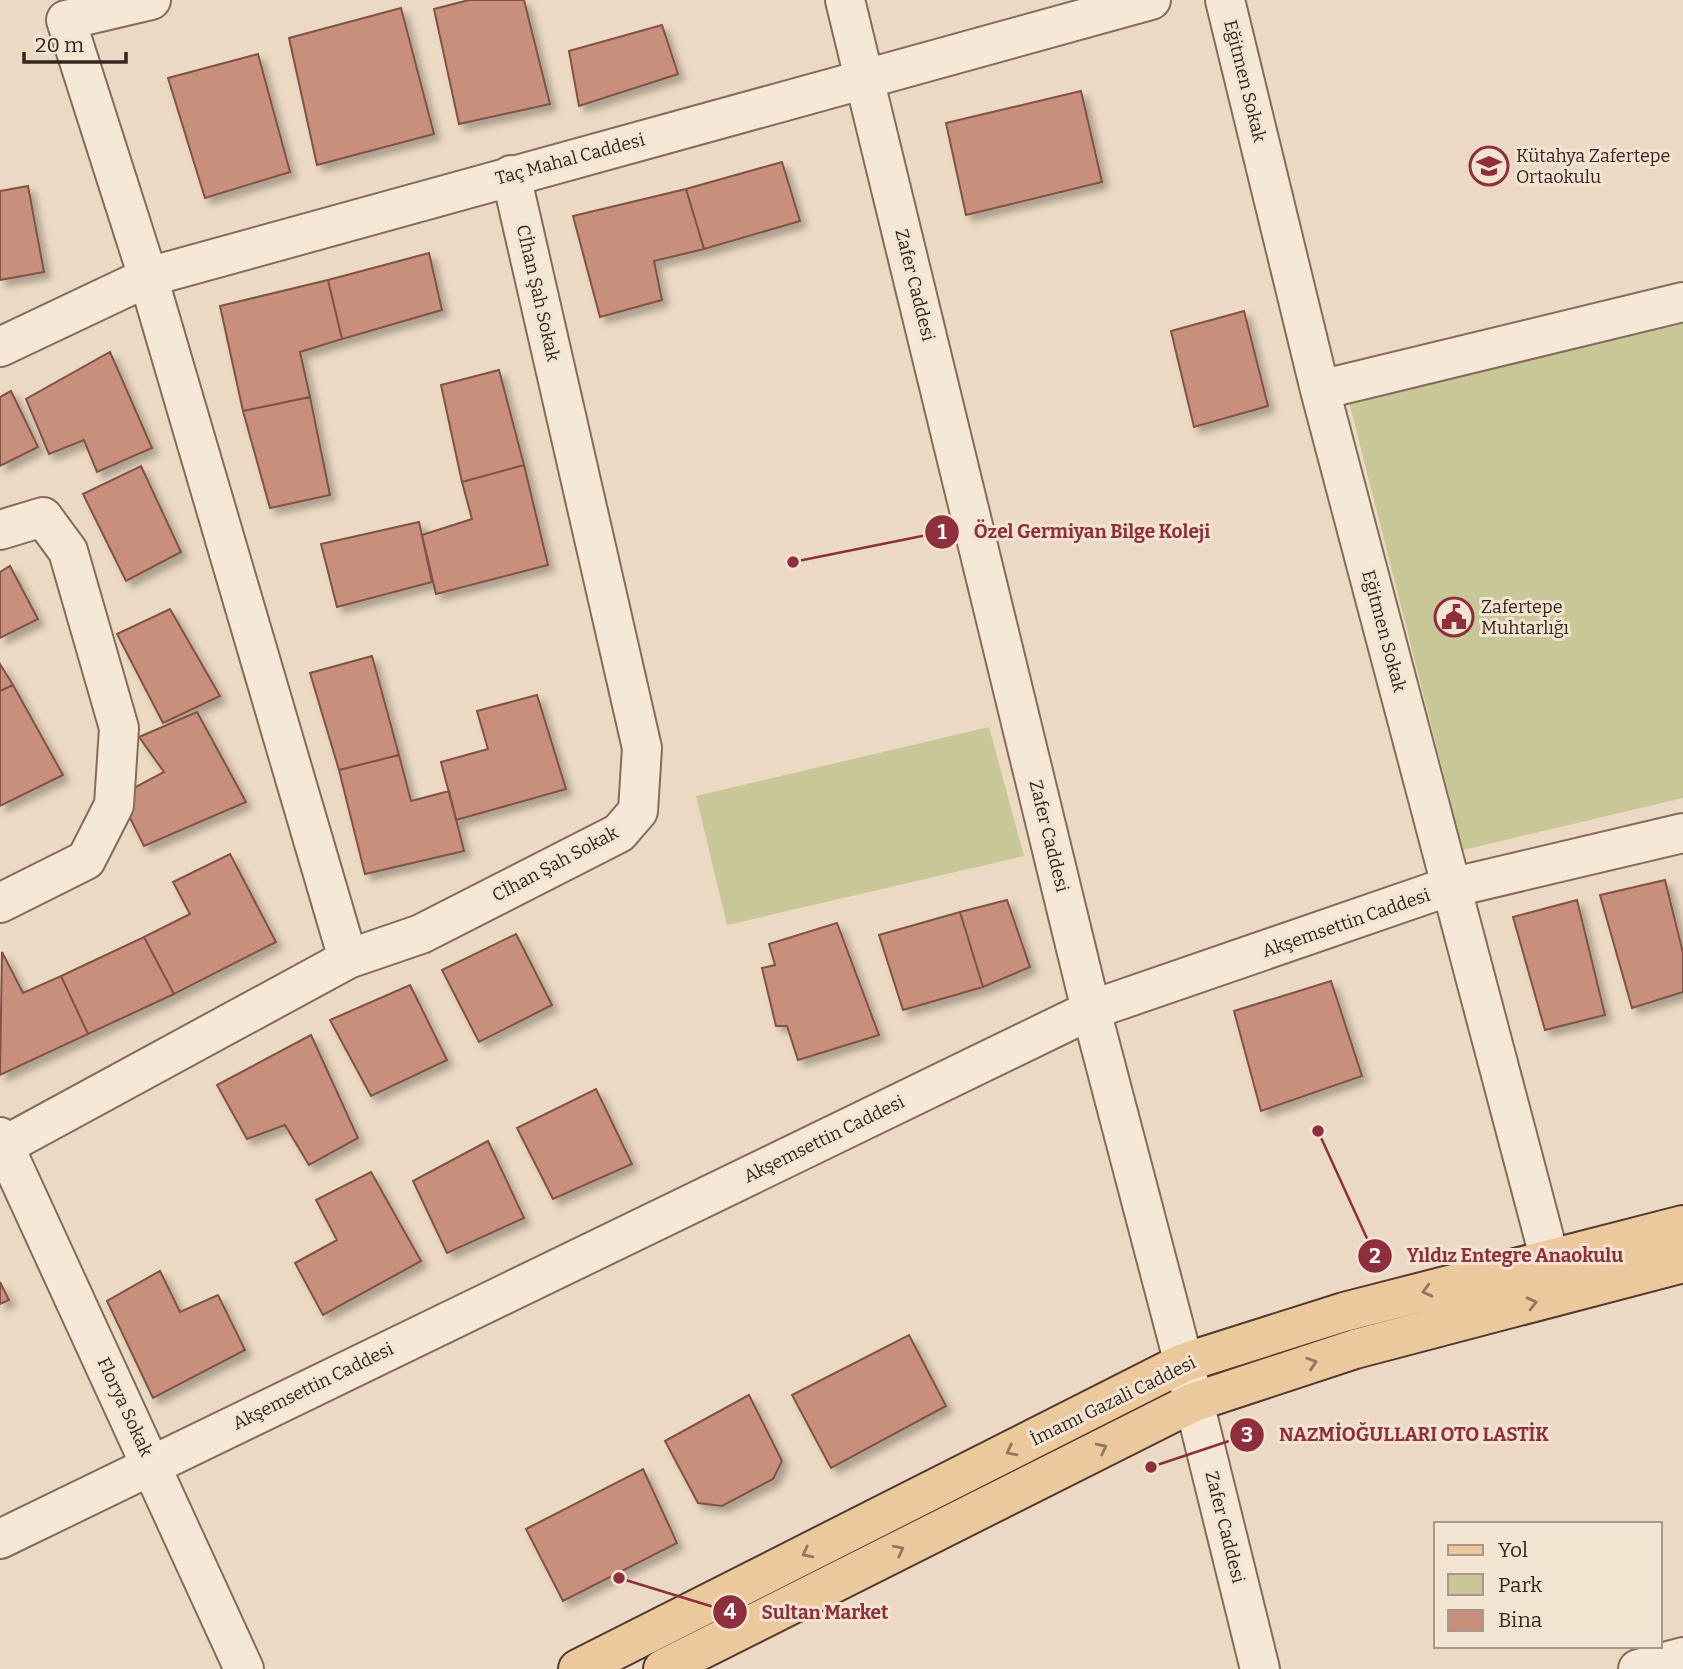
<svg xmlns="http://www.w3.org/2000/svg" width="1683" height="1669" viewBox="0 0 1683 1669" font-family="Bitter,serif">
<defs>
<filter id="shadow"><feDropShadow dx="6" dy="6" stdDeviation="3.5" flood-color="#0004"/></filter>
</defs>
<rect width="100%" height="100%" fill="#ebd9c3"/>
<path fill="#c8c798" d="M 1683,318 L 1683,798 L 1463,850 L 1348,398 Z
M 989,727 L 1024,856 L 727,925 L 696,796 Z"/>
<path fill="#c78f7b" stroke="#815243" stroke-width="2" filter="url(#shadow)" d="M 469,0 L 524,0 L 550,104 L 459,124 L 434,9 Z
M 401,8 L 434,134 L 317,165 L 289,38 Z
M 662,25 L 678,74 L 579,106 L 569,51 Z
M 258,54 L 290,172 L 205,198 L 168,78 Z
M 1081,91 L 1102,182 L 966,215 L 946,123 Z
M 782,162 L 800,221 L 704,249 L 686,189 Z
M 28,186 L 44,272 L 0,280 L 0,191 Z
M 686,189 L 704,249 L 654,261 L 662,300 L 600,317 L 573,216 Z
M 429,253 L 442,310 L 342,339 L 328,280 Z
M 328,280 L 342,339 L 300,352 L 310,397 L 243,411 L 220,306 Z
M 1244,311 L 1268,406 L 1194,427 L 1171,331 Z
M 110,352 L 152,448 L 97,472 L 84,440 L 49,454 L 26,399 Z
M 499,370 L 524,465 L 462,482 L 441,385 Z
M 11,391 L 38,447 L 0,466 L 0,397 Z
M 310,397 L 330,495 L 270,508 L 243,411 Z
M 524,465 L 548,565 L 436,594 L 422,535 L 472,519 L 462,482 Z
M 141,466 L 181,552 L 126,581 L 83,494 Z
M 419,522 L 432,582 L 337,607 L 321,544 Z
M 10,566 L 38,619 L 0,638 L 0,572 Z
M 170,609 L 220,696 L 163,723 L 117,634 Z
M 372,656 L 399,755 L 339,770 L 310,673 Z
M 0,664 L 13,685 L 0,691 Z
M 13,685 L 63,775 L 0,806 L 0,691 Z
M 537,695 L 566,789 L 456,820 L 441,762 L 488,749 L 477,711 Z
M 197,712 L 246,802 L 144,846 L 119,796 L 164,772 L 139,737 Z
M 399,755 L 411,801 L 449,791 L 464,851 L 365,874 L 339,770 Z
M 230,854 L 276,942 L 174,994 L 144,937 L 190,914 L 173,882 Z
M 1665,880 L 1683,953 L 1683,992 L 1632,1008 L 1600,895 Z
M 1007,900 L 1030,967 L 983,987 L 960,912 Z
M 1577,900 L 1605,1015 L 1545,1030 L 1513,917 Z
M 960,912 L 983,987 L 903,1010 L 879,935 Z
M 837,923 L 879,1035 L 798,1060 L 787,1026 L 776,1026 L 762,968 L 775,965 L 769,944 Z
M 516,934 L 552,1005 L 479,1042 L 442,970 Z
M 144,937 L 174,994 L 88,1034 L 61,976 Z
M 2,952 L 23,993 L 61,976 L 88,1034 L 0,1075 Z
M 1331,981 L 1362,1076 L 1261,1111 L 1234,1011 Z
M 410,985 L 447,1060 L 371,1096 L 330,1020 Z
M 311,1035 L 358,1138 L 309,1165 L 285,1125 L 247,1139 L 217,1085 Z
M 596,1089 L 632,1164 L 553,1199 L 517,1128 Z
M 488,1141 L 524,1218 L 447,1253 L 413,1181 Z
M 371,1172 L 421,1261 L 323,1315 L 295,1263 L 337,1240 L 316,1200 Z
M 160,1271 L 180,1312 L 218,1295 L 245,1350 L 153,1398 L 107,1301 Z
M 0,1282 L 9,1300 L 0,1304 Z
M 909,1335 L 946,1406 L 831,1468 L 792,1395 Z
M 749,1395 L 782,1461 L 773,1479 L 722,1506 L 698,1503 L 665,1441 Z
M 643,1469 L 677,1543 L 563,1601 L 526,1529 Z"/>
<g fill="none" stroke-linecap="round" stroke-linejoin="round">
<defs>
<path id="minor" d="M 151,0 L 66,20 L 148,277 L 348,959
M 845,0 L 1091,1010 L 1194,1402 L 1260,1669
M 1225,0 L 1320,390 L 1550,1260
M 0,347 L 148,277 L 1151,0
M 1320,390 L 1683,302
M 0,530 L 43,517 L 68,551 L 119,728 L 114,805 L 86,860 L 0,903
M 0,1137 L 244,1669
M 0,1148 L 348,959 L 421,934 L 619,833 L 638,811 L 642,748 L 511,175
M 0,1539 L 1091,1010 L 1433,892 L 1683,833
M 1638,1669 L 1683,1657"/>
<path id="major" d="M 578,1669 L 1183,1363 L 1344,1312 L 1683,1225
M 663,1669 L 1194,1402 L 1355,1349 L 1683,1263"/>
</defs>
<use href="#minor" stroke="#846b5b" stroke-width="42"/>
<use href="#major" stroke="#523a2f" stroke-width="42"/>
<use href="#minor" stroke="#f6e8d6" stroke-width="38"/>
<use href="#major" stroke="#ecc89d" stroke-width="38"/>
</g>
<defs><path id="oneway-chevron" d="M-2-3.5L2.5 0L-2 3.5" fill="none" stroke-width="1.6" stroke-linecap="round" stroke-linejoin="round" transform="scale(1.75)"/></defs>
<g stroke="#90775e">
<use href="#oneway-chevron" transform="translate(1427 1291) rotate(166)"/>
<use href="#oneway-chevron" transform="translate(1532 1303) rotate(-14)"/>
<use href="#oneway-chevron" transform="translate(1312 1363) rotate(-18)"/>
<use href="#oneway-chevron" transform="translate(1102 1448) rotate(-27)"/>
<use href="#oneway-chevron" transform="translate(1011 1451) rotate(153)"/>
<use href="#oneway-chevron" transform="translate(899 1550) rotate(-27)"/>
<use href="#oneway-chevron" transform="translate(807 1553) rotate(153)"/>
</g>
<defs>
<symbol id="school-ring" viewBox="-11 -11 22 22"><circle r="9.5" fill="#f3e4d2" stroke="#8f2f3e" stroke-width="1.5"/><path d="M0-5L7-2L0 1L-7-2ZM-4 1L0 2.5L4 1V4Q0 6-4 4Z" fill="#8f2f3e"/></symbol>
<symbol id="civic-ring" viewBox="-11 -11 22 22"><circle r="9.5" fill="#f3e4d2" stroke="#8f2f3e" stroke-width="1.5"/><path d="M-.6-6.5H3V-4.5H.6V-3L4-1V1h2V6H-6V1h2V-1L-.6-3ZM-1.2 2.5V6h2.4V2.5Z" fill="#8f2f3e"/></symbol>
</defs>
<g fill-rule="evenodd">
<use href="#school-ring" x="1467" y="144" width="44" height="44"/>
<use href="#civic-ring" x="1432" y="595" width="44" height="44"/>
</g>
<g text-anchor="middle" stroke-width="6" stroke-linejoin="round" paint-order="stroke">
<g font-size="18" fill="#35261e" stroke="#f3e4d2">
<text transform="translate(1245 81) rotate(76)" y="6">Eğitmen Sokak</text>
<text transform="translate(570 159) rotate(-15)" y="6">Taç Mahal Caddesi</text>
<text transform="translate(915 285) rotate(76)" y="6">Zafer Caddesi</text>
<text transform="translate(538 293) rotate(77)" y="6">Cİhan Şah Sokak</text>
<text transform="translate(1384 631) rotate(75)" y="6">Eğitmen Sokak</text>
<text transform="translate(1049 836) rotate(76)" y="6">Zafer Caddesi</text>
<text transform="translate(555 864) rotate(-28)" y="6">Cİhan Şah Sokak</text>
<text transform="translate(1346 923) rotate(-19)" y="6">Akşemsettin Caddesi</text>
<text transform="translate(824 1139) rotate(-26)" y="6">Akşemsettin Caddesi</text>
<text transform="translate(313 1386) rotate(-26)" y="6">Akşemsettin Caddesi</text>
<text transform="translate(1113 1401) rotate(-26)" y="6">İmamı Gazali Caddesi</text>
<text transform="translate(125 1407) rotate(65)" y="6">Florya Sokak</text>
<text transform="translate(1225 1527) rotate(76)" y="6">Zafer Caddesi</text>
</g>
<g font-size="18" fill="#35261e" stroke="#f3e4d2" text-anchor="start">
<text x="1516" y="162">Kütahya Zafertepe<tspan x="1516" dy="21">Ortaokulu</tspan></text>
<text x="1481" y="613">Zafertepe<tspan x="1481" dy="21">Muhtarlığı</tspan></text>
</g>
</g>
<path fill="none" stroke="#8f2f3e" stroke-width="2.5" d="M793 562L942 532M1318 1131L1375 1256M1151 1467L1247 1435M619 1578L730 1612"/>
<g fill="#8f2f3e" stroke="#f3e4d2" stroke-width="2.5">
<circle cx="793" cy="562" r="7"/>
<circle cx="1318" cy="1131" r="7"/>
<circle cx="1151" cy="1467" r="7"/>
<circle cx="619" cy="1578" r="7"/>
<circle cx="942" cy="532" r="18"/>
<circle cx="1375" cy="1256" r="18"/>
<circle cx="1247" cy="1435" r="18"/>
<circle cx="730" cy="1612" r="18"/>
</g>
<g font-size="21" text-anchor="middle" font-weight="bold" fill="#fff">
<text x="942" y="539">1</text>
<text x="1375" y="1263">2</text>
<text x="1247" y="1442">3</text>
<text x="730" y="1619">4</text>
</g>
<g font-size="19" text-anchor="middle" font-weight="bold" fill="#8f2f3e" stroke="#f3e4d2" stroke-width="6" stroke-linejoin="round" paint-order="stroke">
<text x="1092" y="538">Özel Germiyan Bilge Koleji</text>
<text x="1515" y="1262">Yıldız Entegre Anaokulu</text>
<text x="1414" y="1441">NAZMİOĞULLARI OTO LASTİK</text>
<text x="825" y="1619">Sultan Market</text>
</g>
<rect x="1434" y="1522" width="228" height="126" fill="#f3e4d2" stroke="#a7988a" stroke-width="2"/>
<rect x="1448" y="1545" width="35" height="10" fill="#ecc89d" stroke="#a7988a" stroke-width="2"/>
<text x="1498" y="1557" font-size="21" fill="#35261e">Yol</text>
<rect x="1448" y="1574" width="35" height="21" fill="#c8c798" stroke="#a7988a" stroke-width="2"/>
<text x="1498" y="1592" font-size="21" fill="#35261e">Park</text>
<rect x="1448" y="1610" width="35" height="21" fill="#c78f7b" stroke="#a7988a" stroke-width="2"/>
<text x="1498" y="1627" font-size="21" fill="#35261e">Bina</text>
<path d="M24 52v10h102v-10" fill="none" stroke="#35261e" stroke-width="3.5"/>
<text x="35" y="52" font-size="21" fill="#35261e" stroke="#f3e4d2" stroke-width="5" paint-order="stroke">20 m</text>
</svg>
